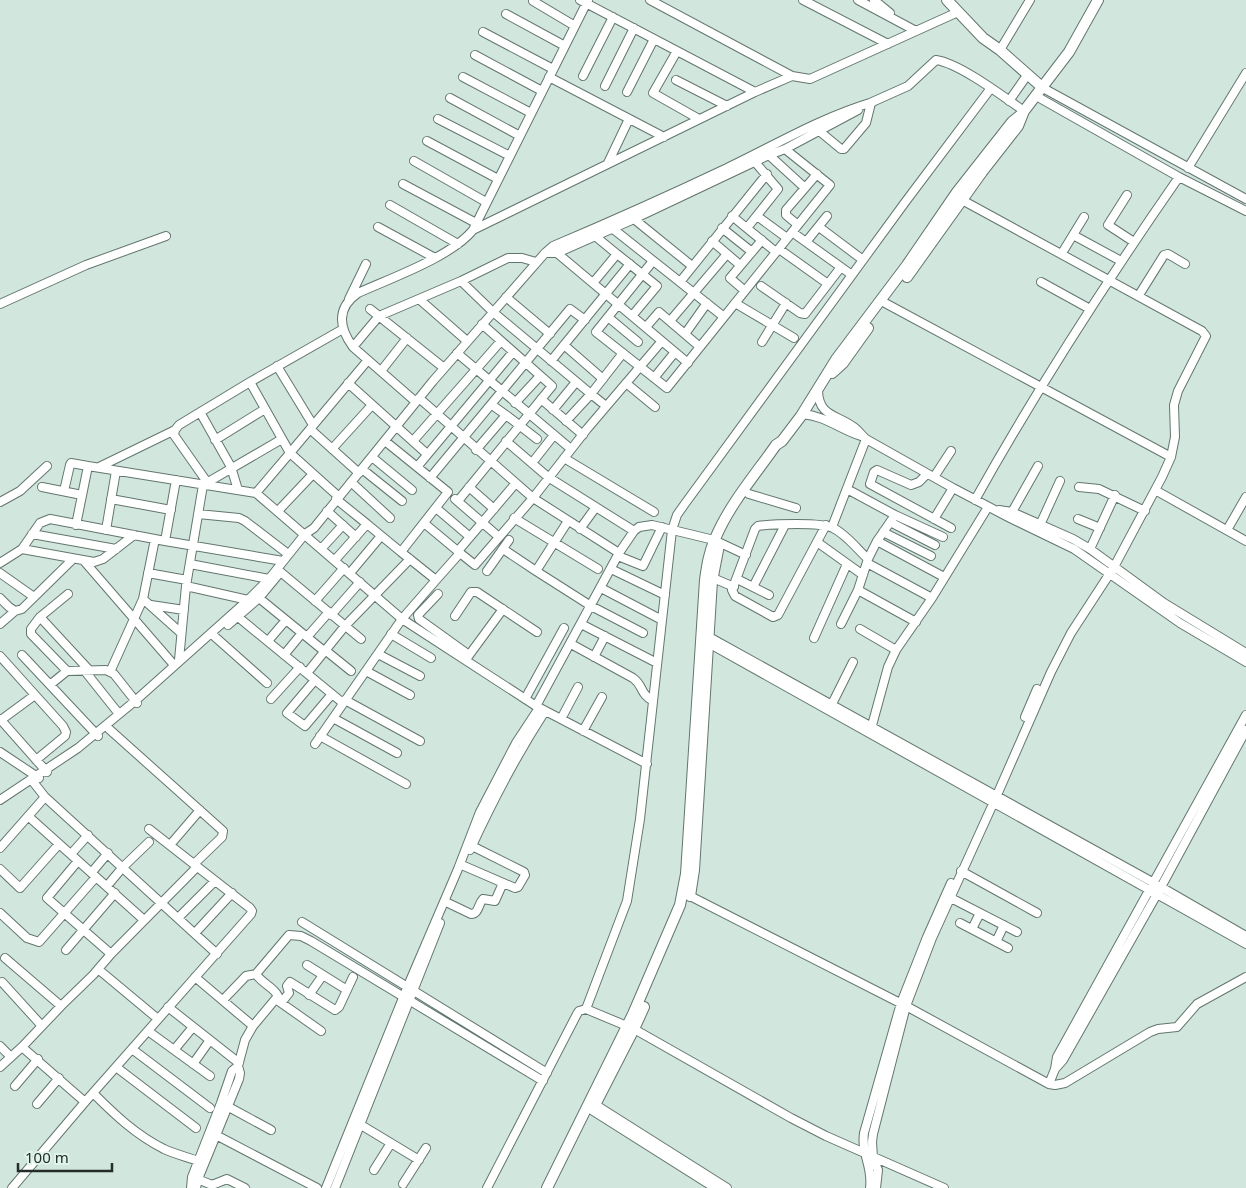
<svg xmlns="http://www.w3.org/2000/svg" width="1246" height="1188" viewBox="0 0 1246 1188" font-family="'Noto Sans',sans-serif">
<rect width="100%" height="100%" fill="#d1e6dd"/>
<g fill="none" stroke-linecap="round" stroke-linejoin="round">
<defs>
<path id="minor" d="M 580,0 L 755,92
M 650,0 L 792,76 L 810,79 L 958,12
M 803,0 L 888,44
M 858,0 L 916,31
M 874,0 L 890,13
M 533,1 L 575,26
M 506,14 L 565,46
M 483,32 L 553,69
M 1000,50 L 1030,0
M 677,51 L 653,93 L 699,119
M 475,55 L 542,91
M 583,76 L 613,17
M 463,77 L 531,113
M 549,77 L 664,137
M 676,80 L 727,106
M 605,86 L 634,28
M 1043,88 L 1246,199
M 627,92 L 654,39
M 1036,96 L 1179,177 L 1246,211
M 450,98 L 520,136
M 1009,101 L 1028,74
M 870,103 L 908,86 L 936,60 C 959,63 1004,97 1024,111
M 438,119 L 510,156
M 818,130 L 841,149 L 844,149 L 866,123 L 871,103
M 427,141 L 498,179
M 769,155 L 805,188
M 414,161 L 486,202
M 608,163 L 629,119
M 1188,168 L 1246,73
M 403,184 L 476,223
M 1127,195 L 1108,225 L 1134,242
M 390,205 L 458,244
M 732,216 L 776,252
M 757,216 L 787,238
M 634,219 L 692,266
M 798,225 L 786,215 L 786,210 L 817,174
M 378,227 L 435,258
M 819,227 L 863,260
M 612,228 L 724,317
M 722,228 L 752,252
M 747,228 L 778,189 L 755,162
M 473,230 L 755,92 L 792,76
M 792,232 L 852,275
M 1073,235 L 1121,261
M 595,236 L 617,254
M 712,241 L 740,265
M 806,242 L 827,216
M 779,249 L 828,284
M 545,253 L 557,253 L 634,219 L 769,155 L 785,149 L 858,110
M 557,253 L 688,363
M 1062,253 L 1084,217
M 653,261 L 596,332 L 667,388 L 830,185 L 785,149
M 461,281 L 493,312 L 591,394 L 566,421
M 680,282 L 767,174
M 1041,282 L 1090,309
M 593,283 L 617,254 L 657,286 L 632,316
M 761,286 L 800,313 L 805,314 L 841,267
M 745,291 L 730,278 L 762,240
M 1139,295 L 1164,255 L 1168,254 L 1185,264
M 506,297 L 550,334
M 349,299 L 366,264
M 419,299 L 467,341
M 735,303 L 794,338
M 885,303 L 1171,457
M 0,304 L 86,265 L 166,236
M 370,309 L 444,368
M 608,317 L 638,342
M 670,321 L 727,254
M 646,327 L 659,312 L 700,347
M 685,334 L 707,303
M 762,342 L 786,303
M 564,345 L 603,379
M 353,347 L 379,316 L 461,281 L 508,258 L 522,258 L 536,262
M 457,353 L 571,449
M 551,361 L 630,264
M 277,366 L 313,425
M 381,371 L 407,338
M 654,378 L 675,352
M 250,382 L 290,453 L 368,360
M 348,383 L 427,454
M 626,383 L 655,407
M 818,391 C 819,417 837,414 855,428 C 859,431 862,436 866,439 L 953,488 L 1010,518 L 1074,549 L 1180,623 L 1246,662
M 419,398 L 533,498 L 619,553 L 536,706
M 541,399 L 583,435
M 416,402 L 353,347 C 339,328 336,308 358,293 C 391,278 451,257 473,230 L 588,0
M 515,403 L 540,376
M 606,406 L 591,394 L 623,353
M 553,410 L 576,382
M 200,412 L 231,467 L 238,490
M 802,414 C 826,416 839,429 861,436
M 506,415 L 537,439
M 310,429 L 359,473
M 215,440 L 265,409
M 413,441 L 501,341
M 506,441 L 548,477 L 634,531
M 332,449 L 372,405
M 476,450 L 506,415 L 492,405
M 372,457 L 412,490
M 564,458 L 654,512
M 532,463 L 554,435
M 99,467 L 175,430
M 417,467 L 513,352
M 362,469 L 402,501
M 927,474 L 919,482 L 911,485 L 877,470 L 874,472 L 870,484 L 951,528
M 934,477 L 951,451
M 430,478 L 570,309 L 585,320
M 207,482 L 174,435 L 175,430 L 179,425 L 250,382 L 343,329
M 351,482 L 390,518
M 42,487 L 82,495
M 469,487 L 494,509
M 1079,487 L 1099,489 L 1145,511
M 847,489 L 895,515 L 943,537
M 1155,490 L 1246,541
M 64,491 L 70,465 L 71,463 L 88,466
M 256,493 L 290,453 L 339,497
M 749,494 L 796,508
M 111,499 L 171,510
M 455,499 L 499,537
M 975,500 C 1037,389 1106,282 1179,177
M 458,501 L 552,386 L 482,324
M 0,502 L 20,491 L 47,466
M 436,508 L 470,537
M 999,510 L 1012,512 L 1073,539 L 1090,549 L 1164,603 L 1246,653
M 278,511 L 313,474
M 327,511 L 356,537
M 1012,512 L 1038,466
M 198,514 L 239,518 L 245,521 L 288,554
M 514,518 L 598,569
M 934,519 L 953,488
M 1078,519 L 1100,528
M 890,522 L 935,545
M 424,523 L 460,553
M 367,524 L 401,552
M 76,525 L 88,466 L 256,493 L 402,619 L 536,706 L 647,764
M 826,525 L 778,615 L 773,617 L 735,596 L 732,590 L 755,529 L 758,526 C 773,524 821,522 833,528 C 846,534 857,549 868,559
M 1040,525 L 1060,481
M 832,527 L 866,439
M 580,529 L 596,507
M 106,530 L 116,471
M 1227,530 L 1246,497
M 883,532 L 931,556
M 32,534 L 116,549
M 165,541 L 176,480
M 877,541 L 944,577
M 817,542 L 863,575
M 322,548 L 343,525
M 22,549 L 94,562 L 103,559 L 134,535
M 503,549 L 536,571 L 568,521
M 1090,549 L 1115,495
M 458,551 L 515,484
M 619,553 L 634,531 L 639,527 L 652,525 L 714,540 L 746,555
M 618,556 L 643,566 L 662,527
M 335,560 L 367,524 L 336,499
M 84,561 L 174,665
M 0,563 L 22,549 L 40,523 L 50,519 L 165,541 L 283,561
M 867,563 L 932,598
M 190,564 L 269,579
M 277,569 L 361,639
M 611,569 L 665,595
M 487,571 L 509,540
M 536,571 L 591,606 L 643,633
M 0,573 L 34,597
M 148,573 L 187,580
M 350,573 L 381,536
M 713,578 L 734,587
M 737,579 L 769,595
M 436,580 L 460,553 L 475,565 L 533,498 L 587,429 L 662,341
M 186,586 L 248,600
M 753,587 L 785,525
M 601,588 L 662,620
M 858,590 L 916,622
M 438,594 L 418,615 L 419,619 L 469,655
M 0,598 L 9,607 L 15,611 L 22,609 L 73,559
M 259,598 L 324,651
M 143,599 L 181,633
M 315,601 L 344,568
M 151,605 L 184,610
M 331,615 L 360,582
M 455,616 L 471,592 L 477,592 L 537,632
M 40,617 L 89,670
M 238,617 L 343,703
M 0,624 L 15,611
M 581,624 L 657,663
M 841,624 L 858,590 L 868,559 L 877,541 L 895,515
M 228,625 L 259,598 L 278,575
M 860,629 L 896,650
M 391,634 L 431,658
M 214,636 L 267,683
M 307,637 L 329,612
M 709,637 L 1154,883 L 1246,936
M 814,638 L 847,564
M 268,641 L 286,620
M 571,644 L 633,678 C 644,686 639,693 653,701
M 710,644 L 1246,944
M 325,650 L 351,671
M 378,654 L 420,676
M 22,655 L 98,736
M 284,655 L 302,633
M 0,656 L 63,726 L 66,732 L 65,736 L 36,760
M 594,657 L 605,636
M 467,658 L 503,609
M 179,660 L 186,586 L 203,485 L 282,439
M 84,670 L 119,714
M 67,671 L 31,634 L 31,629 L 40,617 L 68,594
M 366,671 L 410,695
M 110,672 L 143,599 L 155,539
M 307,673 L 345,626 L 410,559
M 315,680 L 287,713 L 305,726 L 332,694
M 51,684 L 67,671 L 106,670 L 114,674 L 137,703
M 271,699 L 300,667
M 525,699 L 564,628
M 345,700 L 420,741
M 832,704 L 853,662
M 1025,717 L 1037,689
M 333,718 L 397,753
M 0,719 L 47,772
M 561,719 L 578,687
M 1,720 L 35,695
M 109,729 L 223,831 L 222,837 L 194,864
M 871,729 L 888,667 L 896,650 L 932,598 L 988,507
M 583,731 L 602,697
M 320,736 L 406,784
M 315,744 L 402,619 L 436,580 L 401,552 L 448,492 L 385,441
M 0,752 L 39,778
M 34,783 L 45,797
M 0,800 L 78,748 L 135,701 L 248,600 L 269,579 L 305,534 L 314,528 L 433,381 L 545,253 L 553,246 C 612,221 670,195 727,168 C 775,145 822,117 873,102
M 28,816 L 144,920
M 170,845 L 200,810
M 0,848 L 45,797 L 217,954
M 470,850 C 492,802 516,756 545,711
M 71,854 L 88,835
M 78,861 L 47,898 L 111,954
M 464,866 L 515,888 L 518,887 L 525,875 L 524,872 L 472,846
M 0,869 L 20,888 L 59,844
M 961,871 L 1037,913
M 92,872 L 108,853
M 107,886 L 123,867 L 149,842
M 690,896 L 906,1006 L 1049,1084 L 1055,1069 L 1063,1060 L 1161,887 L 1246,730
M 947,896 L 1017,932
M 448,903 L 471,914 C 479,914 478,904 483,899 L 495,901 L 503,883
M 0,913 L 27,938 L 39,942 L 96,877
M 178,918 L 215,881
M 302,922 L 547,1073
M 960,923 L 1008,948
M 972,929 L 980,913
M 195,933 L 232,893
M 996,942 L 1004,925
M 66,950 L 115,893
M 5,958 L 61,1006
M 307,965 L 347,990
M 98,969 L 158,1019
M 195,977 L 253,1026
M 2,982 L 42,1026
M 309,995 L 323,975
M 223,1000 L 246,976 L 256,974
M 277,1000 L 321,1031
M 281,1003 L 289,993 L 287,986 L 290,982 L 335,1010 L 339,1007 L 353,977
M 168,1007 L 239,1063
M 586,1009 L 627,901 L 640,819 L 672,530 L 677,515 L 684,505 L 906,201 L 991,88
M 148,1031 L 210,1076
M 0,1046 L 11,1057
M 22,1047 L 85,1102
M 132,1049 L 210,1108
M 174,1050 L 193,1027
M 193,1064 L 210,1040
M 0,1067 L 22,1047 L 61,1006 L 93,975 L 111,954 L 197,867
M 116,1067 L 196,1128
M 1055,1069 L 1057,1057 L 1246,715
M 1049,1084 L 1055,1085 L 1065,1083 L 1150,1032 L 1158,1029 L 1177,1027 L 1197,1004 L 1246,977
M 15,1086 L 38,1059
M 93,1093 C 115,1115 136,1135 164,1149 C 175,1154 187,1157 198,1161
M 591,1102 L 727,1188
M 37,1104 L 59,1078
M 225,1105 L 271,1130
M 587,1107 L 715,1188
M 361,1125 L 419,1160
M 212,1133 L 317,1188
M 374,1170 L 391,1143
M 195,1178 L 212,1185 L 227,1179 L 245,1188
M 403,1184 L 426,1148
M 12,1188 L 85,1102 L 251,914 L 252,911 L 250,908 L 149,829
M 191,1188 L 192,1177 L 221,1103 L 232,1071 L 238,1066
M 196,1188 L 198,1179 L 239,1079 L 240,1073 L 238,1066 L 245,1040 L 253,1026 L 278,996 C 274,987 261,983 256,974 L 289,935 L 301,936 L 311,941 L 543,1081
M 326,1188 L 407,988 L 458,869 L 480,812 L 516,743 L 539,708
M 335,1188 L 440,923
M 487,1188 L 577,1014 L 579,1011 L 586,1009 L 634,1029 L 791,1118 L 826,1136 L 944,1188
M 870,1188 C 873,1166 861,1155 864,1133 L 901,1003 L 927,937 L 951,883
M 876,1188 L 878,1170 L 873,1158 L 872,1142 L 873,1134 L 906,1006 L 932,938 L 997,795 L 1051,672 L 1071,633 L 1114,567 L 1162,477 L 1171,457 L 1175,437 L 1174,405 L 1178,391 L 1206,336 L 1202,331 L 962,200"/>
<path id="secondary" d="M 947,0 L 983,38 L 1000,50 L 1043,88
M 907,277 L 982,172 L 1018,126 L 1024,111 L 1069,52 L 1098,0
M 832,373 L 843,363 L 868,328
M 690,896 L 694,870 L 712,581 L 719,545
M 596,1103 L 634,1029 L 644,1007
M 547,1188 L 633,1014 L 680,905 L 686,874 L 705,580 C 707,566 709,552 715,539 C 729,505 755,475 776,445 L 782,441 L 801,416 L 837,358 L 907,265 L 957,192 L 1012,122 L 1022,114"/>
</defs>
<use href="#minor" stroke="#63766e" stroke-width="10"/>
<use href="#secondary" stroke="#63766e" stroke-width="12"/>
<use href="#minor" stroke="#fff" stroke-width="8"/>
<use href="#secondary" stroke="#fff" stroke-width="10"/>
</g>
<path d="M18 1163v8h94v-8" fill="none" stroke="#252d2a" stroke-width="2.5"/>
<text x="25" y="1163" font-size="15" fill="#252d2a" stroke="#def3ea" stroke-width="4" paint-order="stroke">100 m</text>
</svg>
